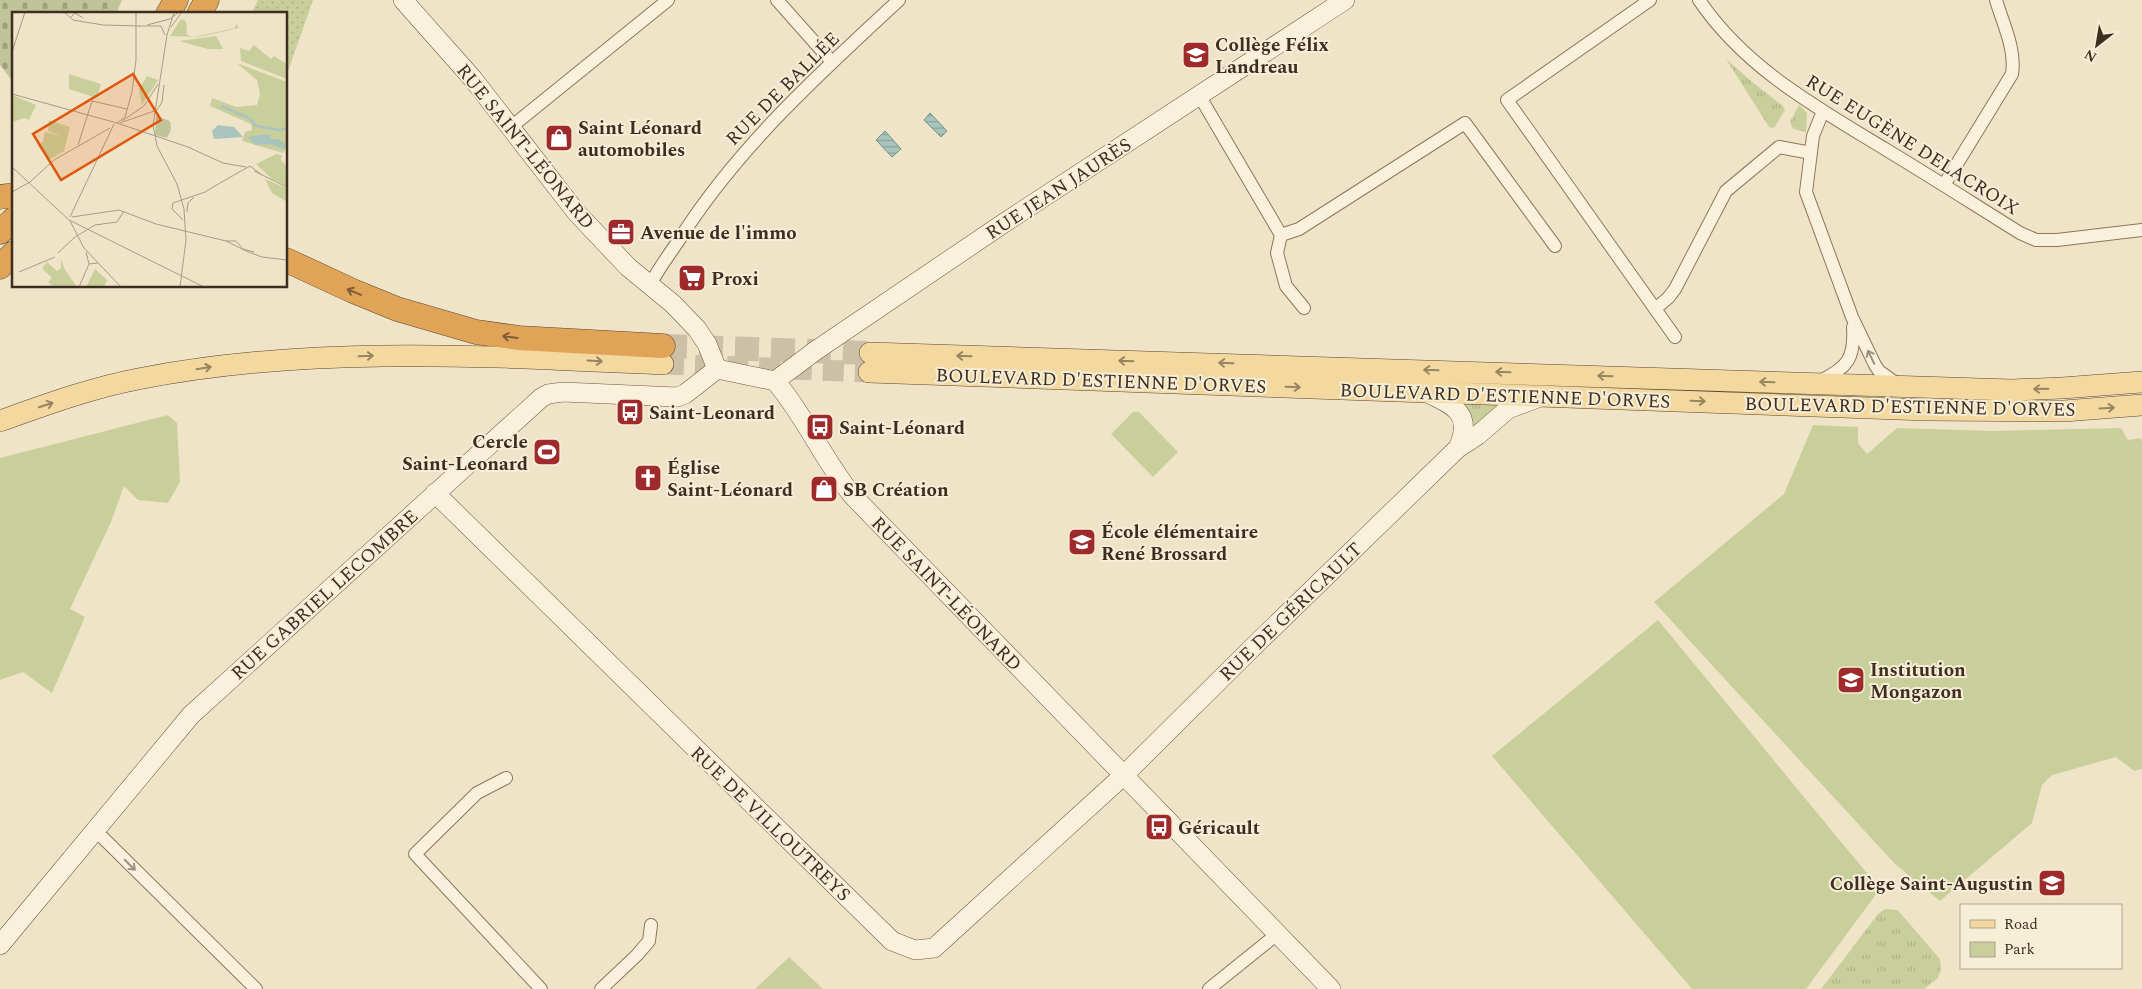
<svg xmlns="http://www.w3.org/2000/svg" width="2142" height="989" viewBox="0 0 2142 989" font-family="Spectral,serif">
<defs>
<pattern id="grass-tufts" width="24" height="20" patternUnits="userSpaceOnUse" patternTransform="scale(1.25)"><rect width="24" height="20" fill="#c9cf9b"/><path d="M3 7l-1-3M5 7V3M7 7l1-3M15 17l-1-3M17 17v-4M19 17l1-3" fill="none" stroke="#aeb285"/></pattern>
<pattern id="cemetery-stones" width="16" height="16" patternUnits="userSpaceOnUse" patternTransform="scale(1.25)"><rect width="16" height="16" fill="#bfc49a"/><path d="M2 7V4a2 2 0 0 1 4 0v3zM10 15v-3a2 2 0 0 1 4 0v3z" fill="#9ca07d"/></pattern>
<pattern id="garden-dots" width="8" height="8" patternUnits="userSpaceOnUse" patternTransform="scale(1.25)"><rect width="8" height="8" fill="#c9cf9b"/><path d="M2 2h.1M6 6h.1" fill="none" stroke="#aeb285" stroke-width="1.8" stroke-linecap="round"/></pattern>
<pattern id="water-rules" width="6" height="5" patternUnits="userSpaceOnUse" patternTransform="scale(1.25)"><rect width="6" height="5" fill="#a9c4bc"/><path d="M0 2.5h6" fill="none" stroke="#8ba098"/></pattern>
</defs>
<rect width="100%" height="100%" fill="#f0e4c8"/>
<path fill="url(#grass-tufts)" d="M 1726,59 L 1751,81 L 1783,106 L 1785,110 L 1774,128 L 1769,127 Z
M 1799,105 L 1807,113 L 1806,132 L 1793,129 L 1790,122 Z
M 1464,402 L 1498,403 L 1499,406 L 1471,432 Z
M 1885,909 L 1897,910 L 1902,915 L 1940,959 L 1941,969 L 1938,978 L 1924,989 L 1821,989 L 1878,914 Z"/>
<path fill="url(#cemetery-stones)" d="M 0,0 L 122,0 L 116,14 L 14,14 L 14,83 L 0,65 Z"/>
<path fill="#c9cf9b" d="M 1133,412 L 1139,412 L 1178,452 L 1153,477 L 1111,434 Z
M 168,415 L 177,423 L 180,482 L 168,503 L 138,500 L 124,486 L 111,522 L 70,609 L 85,617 L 52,693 L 23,672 L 0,680 L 0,458 Z
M 1813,425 L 1858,427 L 1858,443 L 1867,454 L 1897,428 L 1992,431 L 2121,428 L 2128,440 L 2140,438 L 2142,441 L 2142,769 L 2134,771 L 2116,757 L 2052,775 L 2042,785 L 2032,823 L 1940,901 L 1895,864 L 1654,602 L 1784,494 Z
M 1658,620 L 1880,889 L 1806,989 L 1692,989 L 1492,756 Z
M 789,957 L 823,989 L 755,989 Z"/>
<path fill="url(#garden-dots)" d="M 258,0 L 313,0 L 286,77 L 286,14 L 251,14 Z"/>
<path fill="url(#water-rules)" stroke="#6f938a" d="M 930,113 L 947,131 L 941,137 L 924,120 Z
M 885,131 L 901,149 L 892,157 L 876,140 Z"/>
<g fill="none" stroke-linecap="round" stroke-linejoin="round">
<path stroke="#ccc0a6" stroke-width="21" stroke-dasharray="21 11" stroke-linecap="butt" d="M 663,364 L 869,372"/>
<path stroke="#ccc0a6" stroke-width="24" stroke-dasharray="24 12" stroke-linecap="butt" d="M 663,346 L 870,353"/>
<defs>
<path id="street" d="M 777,0 L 832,62
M 1650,0 L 1507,100 L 1675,337
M 1699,0 C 1745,68 1816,107 1885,149 C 1930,176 1975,205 2020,233 L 2036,240 L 2057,240 L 2142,230
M 1199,95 L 1281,235 L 1299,229 L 1465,123 L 1555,246
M 1823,111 L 1813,136 L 1806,192 L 1852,317 L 1875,365 L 1879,371 L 1897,384
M 511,127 L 668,0
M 1944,185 L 2012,74 C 2016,49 2003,24 1996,0
M 1281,235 L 1277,253 L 1286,286 L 1304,308
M 650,285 C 658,269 669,255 679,240 C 737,148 819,74 899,0
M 1655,309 L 1668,298 L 1675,289 L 1726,191 L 1779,147 L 1811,153
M 1820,381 C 1847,368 1855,359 1853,327
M 506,778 L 477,793 L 415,854 L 541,989
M 95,830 L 256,989
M 601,989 L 637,955 L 649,941 L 651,925
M 1209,989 L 1276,935"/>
<path id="secondary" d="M 403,0 L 473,79 L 576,212 L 628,267 L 673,304 L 697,329 L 707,344 L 717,369
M 717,369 L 775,381 C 806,417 823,460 853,496 L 1331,989
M 775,381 L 815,351 L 1004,223 L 1345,0
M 1425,392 C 1453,405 1474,413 1458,448
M 435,493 L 892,941 L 915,950 L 934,948 L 1124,775 L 1252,648 L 1458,448 L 1478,435 L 1508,409 L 1540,397
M 0,945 L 191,715 L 541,398 L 548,394 L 563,392 L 677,397 L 685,394 L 717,369"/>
<path id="primary" d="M 870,353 L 2012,390 L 2062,388 L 2142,382
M 869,372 L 1927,410 L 2064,411 L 2142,405
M 0,421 C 45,405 91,388 138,379 C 310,345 488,356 663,364"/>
<path id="highway" d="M 168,14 L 176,0
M 199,14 L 207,0
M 0,197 L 14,195
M 0,232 L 14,219
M 286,260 L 353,291 L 397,309 L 476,332 L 519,338 L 663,346
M 0,267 L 14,253"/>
</defs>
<use href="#street" stroke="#8d765c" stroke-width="14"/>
<use href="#secondary" stroke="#6f573f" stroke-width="20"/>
<use href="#primary" stroke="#5b4430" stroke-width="22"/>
<use href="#highway" stroke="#5b4430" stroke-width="25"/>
<use href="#street" stroke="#faf1dc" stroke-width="12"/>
<use href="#secondary" stroke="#faf1dc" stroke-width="19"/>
<use href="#primary" stroke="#f3d9a0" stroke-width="21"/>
<use href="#highway" stroke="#e0a458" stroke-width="24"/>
</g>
<defs><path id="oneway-shaft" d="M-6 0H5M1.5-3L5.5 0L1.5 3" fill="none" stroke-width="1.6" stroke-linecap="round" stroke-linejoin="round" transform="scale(1.25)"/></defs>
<g stroke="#7e5d36">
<use href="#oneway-shaft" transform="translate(354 292) rotate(-157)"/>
<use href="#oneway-shaft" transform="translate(510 337) rotate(-172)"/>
</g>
<g stroke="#988460">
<use href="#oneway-shaft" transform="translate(366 356) rotate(-2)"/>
<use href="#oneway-shaft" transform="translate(964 356) rotate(-178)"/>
<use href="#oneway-shaft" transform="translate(595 361) rotate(3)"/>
<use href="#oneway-shaft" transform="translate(1126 361) rotate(-178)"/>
<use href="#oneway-shaft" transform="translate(1226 363) rotate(-178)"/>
<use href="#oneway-shaft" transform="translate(204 368) rotate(-9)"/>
<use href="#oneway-shaft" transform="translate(1431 370) rotate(-178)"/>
<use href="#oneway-shaft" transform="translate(1503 372) rotate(-178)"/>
<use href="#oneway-shaft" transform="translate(1605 376) rotate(-178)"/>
<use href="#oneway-shaft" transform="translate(1767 382) rotate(-178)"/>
<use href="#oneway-shaft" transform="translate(1293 387) rotate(2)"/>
<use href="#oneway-shaft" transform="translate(2041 389) rotate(179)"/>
<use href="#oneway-shaft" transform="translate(1698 401) rotate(2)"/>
<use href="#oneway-shaft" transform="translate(46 405) rotate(-18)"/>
<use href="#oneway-shaft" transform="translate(2107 408) rotate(-3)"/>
</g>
<g stroke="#9c907e">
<use href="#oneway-shaft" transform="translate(1871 357) rotate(-116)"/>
<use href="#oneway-shaft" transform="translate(130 865) rotate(45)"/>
</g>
<defs>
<symbol id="school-square" viewBox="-11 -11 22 22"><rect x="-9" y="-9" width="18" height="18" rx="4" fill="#9e2a2b" stroke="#f7eed8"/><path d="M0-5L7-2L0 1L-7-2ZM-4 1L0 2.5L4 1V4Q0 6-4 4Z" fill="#fff"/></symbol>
<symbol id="shop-square" viewBox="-11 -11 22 22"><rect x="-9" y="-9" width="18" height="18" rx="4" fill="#9e2a2b" stroke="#f7eed8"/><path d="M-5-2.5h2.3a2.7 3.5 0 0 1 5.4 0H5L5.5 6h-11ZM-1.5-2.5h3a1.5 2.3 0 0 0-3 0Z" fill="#fff"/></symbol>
<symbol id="office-square" viewBox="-11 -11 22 22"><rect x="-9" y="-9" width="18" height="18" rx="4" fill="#9e2a2b" stroke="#f7eed8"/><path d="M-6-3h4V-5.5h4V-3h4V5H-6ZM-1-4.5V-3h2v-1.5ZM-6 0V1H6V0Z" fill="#fff"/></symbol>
<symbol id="supermarket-square" viewBox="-11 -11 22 22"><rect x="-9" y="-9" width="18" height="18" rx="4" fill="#9e2a2b" stroke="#f7eed8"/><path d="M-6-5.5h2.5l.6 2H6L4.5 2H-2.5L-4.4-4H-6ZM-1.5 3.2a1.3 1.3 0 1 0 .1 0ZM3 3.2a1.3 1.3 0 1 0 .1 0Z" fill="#fff"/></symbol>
<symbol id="bus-square" viewBox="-11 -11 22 22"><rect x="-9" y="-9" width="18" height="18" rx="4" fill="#9e2a2b" stroke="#f7eed8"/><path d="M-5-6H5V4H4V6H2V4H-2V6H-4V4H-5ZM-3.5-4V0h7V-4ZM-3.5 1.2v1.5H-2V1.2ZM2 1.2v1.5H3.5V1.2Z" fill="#fff"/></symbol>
<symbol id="stadium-square" viewBox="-11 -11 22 22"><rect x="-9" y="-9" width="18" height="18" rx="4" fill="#9e2a2b" stroke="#f7eed8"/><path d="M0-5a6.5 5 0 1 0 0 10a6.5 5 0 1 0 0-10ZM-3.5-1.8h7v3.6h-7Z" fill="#fff"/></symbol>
<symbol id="church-square" viewBox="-11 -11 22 22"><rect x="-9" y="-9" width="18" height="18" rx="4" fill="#9e2a2b" stroke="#f7eed8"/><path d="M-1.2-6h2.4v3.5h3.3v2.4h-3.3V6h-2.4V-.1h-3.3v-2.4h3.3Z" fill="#fff"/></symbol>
</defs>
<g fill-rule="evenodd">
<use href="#school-square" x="1180" y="39" width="32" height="32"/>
<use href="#shop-square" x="543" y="122" width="32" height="32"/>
<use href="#office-square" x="605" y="216" width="32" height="32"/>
<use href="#supermarket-square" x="676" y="262" width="32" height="32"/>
<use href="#bus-square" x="614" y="396" width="32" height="32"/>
<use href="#bus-square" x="804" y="411" width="32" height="32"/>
<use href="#stadium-square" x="531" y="436" width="32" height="32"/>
<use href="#church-square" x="632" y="462" width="32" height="32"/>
<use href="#shop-square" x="808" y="473" width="32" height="32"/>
<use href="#school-square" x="1066" y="526" width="32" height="32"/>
<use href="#school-square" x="1835" y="664" width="32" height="32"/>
<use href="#bus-square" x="1143" y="811" width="32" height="32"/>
<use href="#school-square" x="2036" y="867" width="32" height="32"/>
</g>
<g text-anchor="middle" stroke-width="4" stroke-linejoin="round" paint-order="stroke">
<g font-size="19" font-weight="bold" fill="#3d2e20" stroke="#f7eed8" text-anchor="start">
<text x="1215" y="51">Collège Félix<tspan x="1215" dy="22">Landreau</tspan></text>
<text x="578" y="134">Saint Léonard<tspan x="578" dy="22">automobiles</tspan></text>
<text x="640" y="239">Avenue de l'immo</text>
<text x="711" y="285">Proxi</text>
<text x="649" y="419">Saint-Leonard</text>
<text x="839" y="434">Saint-Léonard</text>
<text x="528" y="448" text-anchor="end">Cercle<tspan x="528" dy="22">Saint-Leonard</tspan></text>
<text x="667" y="474">Église<tspan x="667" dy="22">Saint-Léonard</tspan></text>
<text x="843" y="496">SB Création</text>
<text x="1101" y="538">École élémentaire<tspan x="1101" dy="22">René Brossard</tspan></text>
<text x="1870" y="676">Institution<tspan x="1870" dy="22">Mongazon</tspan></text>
<text x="1178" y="834">Géricault</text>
<text x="2033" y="890" text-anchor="end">Collège Saint-Augustin</text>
</g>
<g font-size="19" fill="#3d2e20" stroke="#f7eed8">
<text transform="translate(782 88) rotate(-45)" y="7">RUE DE BALLÉE</text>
<text transform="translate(1913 144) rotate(32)" y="7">RUE EUGÈNE DELACROIX</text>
<text transform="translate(526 146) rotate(51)" y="7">RUE SAINT-LÉONARD</text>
<text transform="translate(1058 188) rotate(-33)" y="7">RUE JEAN JAURÈS</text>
<text transform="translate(1101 380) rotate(2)" y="7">BOULEVARD D'ESTIENNE D'ORVES</text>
<text transform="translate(1505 395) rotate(2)" y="7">BOULEVARD D'ESTIENNE D'ORVES</text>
<text transform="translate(1910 406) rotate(1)" y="7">BOULEVARD D'ESTIENNE D'ORVES</text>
<text transform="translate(947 593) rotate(46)" y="7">RUE SAINT-LÉONARD</text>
<text transform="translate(324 594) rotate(-42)" y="7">RUE GABRIEL LECOMBRE</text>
<text transform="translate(1290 611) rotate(-44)" y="7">RUE DE GÉRICAULT</text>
<text transform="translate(771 823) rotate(44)" y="7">RUE DE VILLOUTREYS</text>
</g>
</g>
<g transform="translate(12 12)">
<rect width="275" height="275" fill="#f0e4c8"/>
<path d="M 169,7 L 174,9 L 175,23 L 182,25 L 223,16 L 224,11 L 227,16 L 192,24 L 186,25 L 158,24 ZM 204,24 L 211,37 L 196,37 L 167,29 ZM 264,142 L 270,143 L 269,148 L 275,155 L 275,174 L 260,167 L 244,152 ZM 83,257 L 95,268 L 92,275 L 74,275 Z" fill="#c9cf9b"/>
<path d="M 253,167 L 275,176 L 275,190 L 260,181 Z" fill="#c9cf9b"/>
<path d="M 144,104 L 158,109 L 159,118 L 155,126 L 143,123 Z" fill="#bfc49a"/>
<path d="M 242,33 L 259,47 L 262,44 L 275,52 L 275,67 L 229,49 L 228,36 L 237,39 ZM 225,51 L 275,70 L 275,135 L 271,141 L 230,129 L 233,120 L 240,118 L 239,112 L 198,94 L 200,86 L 224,95 L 245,93 L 248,82 L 245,68 ZM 57,62 L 89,72 L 85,86 L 57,77 ZM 135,64 L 146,68 L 130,93 L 127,77 ZM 0,83 L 24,93 L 17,108 L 13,106 L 0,110 ZM 37,108 L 58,115 L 52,139 L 37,148 L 26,134 L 31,129 L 33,120 L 50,124 L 36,119 ZM 49,247 L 53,258 L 65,275 L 42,275 L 36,270 L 40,266 L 30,256 L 35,250 L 45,259 L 49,256 Z" fill="#c9cf9b"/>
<path d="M 206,113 L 222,115 L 231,125 L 202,127 L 200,119 ZM 256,122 L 260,127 L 267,127 L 274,133 L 272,137 L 258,132 L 243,133 L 236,125 Z" fill="#a9c4bc"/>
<path fill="none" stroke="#a9c4bc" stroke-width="2.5" d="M 209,94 L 237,106 L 244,114 L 268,118 L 275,116"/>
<path fill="none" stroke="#a89b85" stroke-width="1" d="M 52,0 L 61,8 L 91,13 L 128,14M 162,0 L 155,23 L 141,113 L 145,134 L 165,172 L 172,197 L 174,228 L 168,275M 59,5 L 63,1 L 71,6M 135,13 L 158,7 L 167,0M 127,14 L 149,14 L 153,23M 159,15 L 170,0M 0,40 L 13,0M 0,82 L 105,111 L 179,136M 110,109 L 132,94 L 146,72M 105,111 L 113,105 L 120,80 L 124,48 L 124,0M 108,111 L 145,98 L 150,90 L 152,73M 66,133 L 80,89 L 115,97M 178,136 L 211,151 L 234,155M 0,155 L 57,208 L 192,275M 242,159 L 275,175M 208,171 L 238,154 L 250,163M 0,180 L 18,170 L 42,148 L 98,116M 175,200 L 176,191 L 182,185M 58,205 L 102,112M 60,205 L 107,198 L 144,212 L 214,229M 171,208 L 160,197 L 161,191 L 193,180 L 208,171M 58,209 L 72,236 L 109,275M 74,240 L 77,252 L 86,251M 242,240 L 231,237 L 224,229 L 214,229 L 234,239 L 250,245 L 275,248M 46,241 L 63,225 L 83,213 L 105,210 L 112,199M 7,260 L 43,245M 67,275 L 77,252"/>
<path fill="#df570d" fill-opacity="0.15" stroke="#df570d" stroke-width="2.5" d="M 121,62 L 149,108 L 49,168 L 21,122 Z"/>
<rect width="275" height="275" fill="none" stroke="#3d2e20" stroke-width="2.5"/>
</g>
<rect x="1960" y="904" width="162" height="65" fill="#f7eed8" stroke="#ada18e"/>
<rect x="1970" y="920" width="25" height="8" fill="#f3d9a0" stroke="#ada18e"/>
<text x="2004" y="929" font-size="15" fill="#3d2e20">Road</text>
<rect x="1970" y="942" width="25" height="15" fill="#c9cf9b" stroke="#ada18e"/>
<text x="2004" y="954" font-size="15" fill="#3d2e20">Park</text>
<g transform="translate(2097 45) rotate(211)" stroke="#f7eed8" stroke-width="4" paint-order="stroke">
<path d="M0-4L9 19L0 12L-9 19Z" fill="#3d2e20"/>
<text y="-8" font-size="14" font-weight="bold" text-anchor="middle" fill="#3d2e20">N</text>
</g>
</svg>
